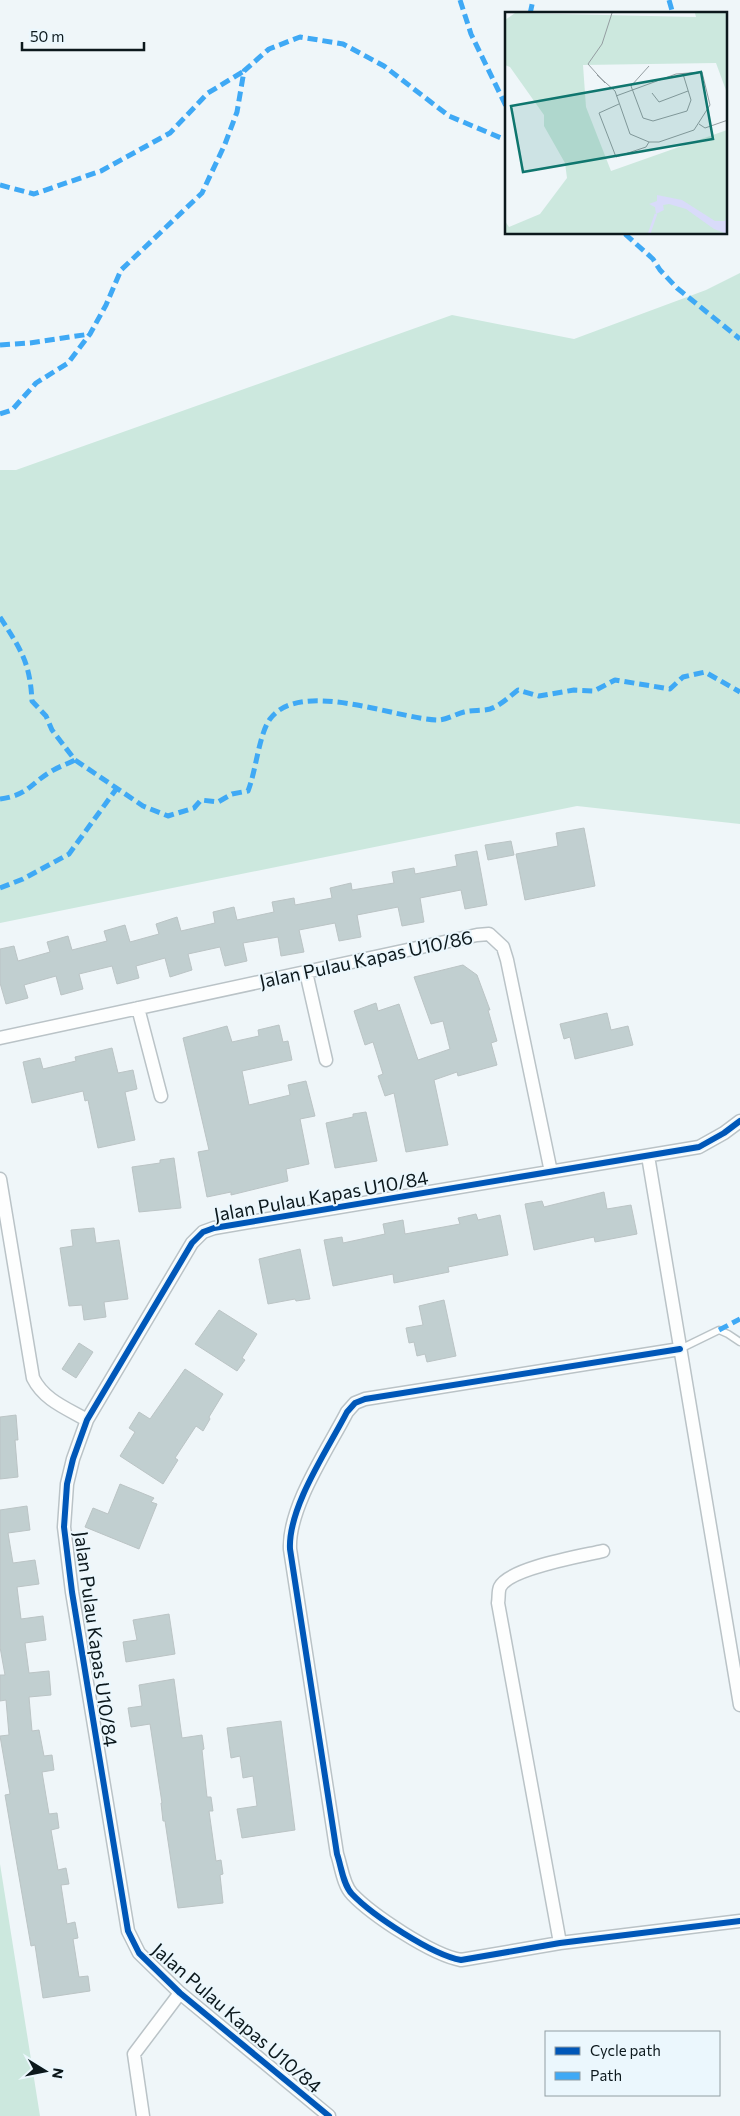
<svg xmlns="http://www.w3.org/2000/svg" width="740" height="2116" viewBox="0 0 740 2116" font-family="Commissioner,sans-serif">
<rect width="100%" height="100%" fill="#eff6f9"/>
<path fill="#cce8de" d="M 740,273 L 740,824 L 577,806 L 0,923 L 0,470 L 16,470 L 452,315 L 574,339 L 706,290 Z
M 0,1864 L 40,2116 L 0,2116 Z"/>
<path fill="#c1cfd0" stroke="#bbc4c5" d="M 584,828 L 595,886 L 525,900 L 516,854 L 558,846 L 556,833 Z
M 511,841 L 514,855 L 488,860 L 485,845 Z
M 477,851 L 487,905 L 465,909 L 461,890 L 420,898 L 424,922 L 402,926 L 398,907 L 357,915 L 361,937 L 339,941 L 335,923 L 299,930 L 304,952 L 281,956 L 278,937 L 243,943 L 247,961 L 225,966 L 220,947 L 188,954 L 192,970 L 170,977 L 165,958 L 136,966 L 139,978 L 117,984 L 112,966 L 79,974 L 83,989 L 61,995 L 56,976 L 24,985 L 28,998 L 6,1004 L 0,983 L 0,949 L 14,946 L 18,961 L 50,952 L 47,942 L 68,936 L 72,950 L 107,941 L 104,931 L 125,925 L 130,942 L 159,934 L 156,924 L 177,917 L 181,931 L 215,923 L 213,912 L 234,907 L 237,920 L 274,912 L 272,902 L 294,898 L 295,905 L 332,898 L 330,888 L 351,883 L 352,890 L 394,883 L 392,872 L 414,868 L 415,874 L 457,866 L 455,855 Z
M 463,965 L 477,975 L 490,1010 L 488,1010 L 497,1041 L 491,1043 L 497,1065 L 458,1076 L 457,1072 L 434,1080 L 448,1145 L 406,1152 L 394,1093 L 385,1096 L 378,1076 L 383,1074 L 373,1042 L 365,1045 L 354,1011 L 376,1003 L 378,1011 L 399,1004 L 418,1060 L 450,1049 L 443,1021 L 431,1024 L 414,977 Z
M 607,1013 L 611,1030 L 628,1026 L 633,1045 L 575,1059 L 570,1037 L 564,1039 L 560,1024 Z
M 279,1025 L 283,1042 L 288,1041 L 292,1060 L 242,1071 L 249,1105 L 290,1095 L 288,1085 L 306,1081 L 315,1116 L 300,1119 L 309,1164 L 286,1169 L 288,1181 L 231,1195 L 231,1192 L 207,1197 L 198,1152 L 209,1150 L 183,1038 L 227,1026 L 232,1042 L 259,1036 L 258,1030 Z
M 112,1048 L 118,1073 L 133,1070 L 137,1089 L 125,1092 L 135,1140 L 98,1148 L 88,1100 L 85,1101 L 83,1091 L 32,1103 L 23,1062 L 40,1058 L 43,1069 L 76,1061 L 75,1057 Z
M 366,1112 L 377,1161 L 335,1168 L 326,1123 L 353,1117 L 353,1114 Z
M 174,1158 L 181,1208 L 139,1212 L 132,1167 L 160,1163 L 160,1160 Z
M 604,1192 L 607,1209 L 631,1205 L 637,1234 L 595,1242 L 594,1237 L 534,1250 L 525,1204 L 542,1201 L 544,1207 Z
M 476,1214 L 478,1220 L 500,1215 L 508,1255 L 448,1267 L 449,1272 L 394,1283 L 393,1274 L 333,1286 L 324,1240 L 342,1237 L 343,1243 L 385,1234 L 383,1224 L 403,1220 L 405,1234 L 460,1224 L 458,1218 Z
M 94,1228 L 96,1243 L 119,1240 L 128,1299 L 104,1302 L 106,1317 L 84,1320 L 82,1305 L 69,1306 L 60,1248 L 73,1246 L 71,1230 Z
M 300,1249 L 310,1299 L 296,1301 L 295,1299 L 268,1304 L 259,1259 Z
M 444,1300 L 456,1356 L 427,1362 L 425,1354 L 417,1356 L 414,1342 L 409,1343 L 406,1328 L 423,1325 L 419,1306 Z
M 219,1310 L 257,1334 L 242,1358 L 245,1360 L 237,1371 L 195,1344 Z
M 79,1343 L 93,1352 L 76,1378 L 62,1369 Z
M 185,1369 L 223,1394 L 209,1417 L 210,1419 L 203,1431 L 196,1426 L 175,1458 L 178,1460 L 163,1484 L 120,1456 L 135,1432 L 129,1428 L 139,1412 L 150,1419 Z
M 16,1415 L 18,1440 L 15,1440 L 18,1477 L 0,1479 L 0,1417 Z
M 120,1484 L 154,1498 L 151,1502 L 157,1504 L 139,1549 L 85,1527 L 93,1508 L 108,1514 Z
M 27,1506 L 30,1530 L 8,1533 L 13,1563 L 35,1560 L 39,1584 L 17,1587 L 21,1619 L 43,1616 L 46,1640 L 25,1643 L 29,1673 L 49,1671 L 51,1695 L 29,1697 L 32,1731 L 39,1730 L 44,1756 L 52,1755 L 54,1770 L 42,1772 L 49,1814 L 57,1813 L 59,1828 L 51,1830 L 58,1870 L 66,1868 L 69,1884 L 61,1885 L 67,1924 L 75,1922 L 78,1938 L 73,1939 L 79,1977 L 88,1976 L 90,1991 L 43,1998 L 35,1945 L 31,1946 L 12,1836 L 5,1795 L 10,1794 L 0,1736 L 9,1735 L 6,1700 L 0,1701 L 0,1675 L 5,1675 L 0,1647 L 0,1510 Z
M 169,1614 L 175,1654 L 126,1662 L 123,1642 L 137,1640 L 133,1620 Z
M 174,1679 L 182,1738 L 202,1735 L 204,1749 L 202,1750 L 207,1797 L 211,1797 L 213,1811 L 209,1811 L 216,1861 L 221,1860 L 223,1874 L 220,1875 L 223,1903 L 178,1908 L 165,1821 L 163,1821 L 161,1803 L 162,1803 L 150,1724 L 131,1727 L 128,1708 L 142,1706 L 139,1685 Z
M 281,1721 L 295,1830 L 242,1838 L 237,1809 L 257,1806 L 253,1776 L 243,1778 L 240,1756 L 231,1758 L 227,1728 Z"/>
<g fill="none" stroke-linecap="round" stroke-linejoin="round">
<defs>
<path id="service" d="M 680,1349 L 719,1330 L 728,1334 L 740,1342"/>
<path id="minor" d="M 306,972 L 326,1060
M 138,1008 L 161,1096
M 0,1038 L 477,935 L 489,934 L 503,947 L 507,960 L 551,1172
M 648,1156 L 740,1705
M 0,1179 L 33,1378 C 44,1400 66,1408 87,1420
M 680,1349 L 365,1399 L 355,1403 L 347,1412 C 328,1449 288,1507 290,1549 L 337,1854 C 341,1865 343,1885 352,1894 C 372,1915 432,1955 461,1960 L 560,1943 L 740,1921
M 560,1943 L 498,1603 C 499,1598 498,1591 500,1587 C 509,1568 582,1556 603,1551
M 143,2116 L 134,2054 L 180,1993
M 329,2116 L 180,1993 L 139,1953 L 128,1931 L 72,1592 L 64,1527 L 67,1484 L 73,1459 L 87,1420 L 192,1243 L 203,1232 L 214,1228 L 699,1147 L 724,1133 L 740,1121"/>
</defs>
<use href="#service" stroke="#bac3c7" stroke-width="9"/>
<use href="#minor" stroke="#bac3c7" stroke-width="15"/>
<use href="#service" stroke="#fdfefe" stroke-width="6"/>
<use href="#minor" stroke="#fdfefe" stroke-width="12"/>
<path stroke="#3fa9f5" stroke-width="5" stroke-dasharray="10 5" stroke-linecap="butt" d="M 460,0 L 471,34 L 506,106
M 669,0 L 673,14
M 530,14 L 533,0
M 0,185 L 34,194 L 101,171 L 170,133 L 208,93 L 244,71
M 625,234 L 653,259 L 660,270 L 677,288 L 740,339
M 0,345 L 30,343 L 90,334
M 0,414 L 12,410 L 36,383 L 68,363 L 90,334 L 106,305 L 121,270 L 202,193 L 225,144 L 237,112 L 244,71 L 269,49 L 300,37 L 343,44 L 384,66 L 449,116 L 506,140
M 0,617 C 21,650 30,662 32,701 L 46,716 L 52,730 L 75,760 L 143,806 L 168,816 L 194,808 L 201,800 L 218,802 L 232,794 L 248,791 C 256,771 259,734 270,719 C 300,678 396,719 438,720 C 446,720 456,714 464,712 C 472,710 482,711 490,709 C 500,706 510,696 518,690 L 539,696 L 574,690 L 594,691 L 615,680 L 670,689 L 683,677 L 705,672 L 740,692
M 0,799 C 28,795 29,785 50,772 C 58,767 67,764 75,760
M 0,888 L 23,879 L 69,854 L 117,788
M 719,1330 L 740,1319"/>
<defs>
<path id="cycleway" d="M 680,1349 L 365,1399 L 355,1403 L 347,1412 C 328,1449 288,1507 290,1549 L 337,1854 C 341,1865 343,1885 352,1894 C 372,1915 432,1955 461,1960 L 560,1943 L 740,1921
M 329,2116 L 180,1993 L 139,1953 L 128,1931 L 72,1592 L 64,1527 L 67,1484 L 73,1459 L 87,1420 L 192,1243 L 203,1232 L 214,1228 L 699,1147 L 724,1133 L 740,1121"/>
</defs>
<use href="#cycleway" stroke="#ebf7fd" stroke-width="9"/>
<use href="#cycleway" stroke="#0057b8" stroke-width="6"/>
</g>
<g text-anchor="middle" stroke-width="4" stroke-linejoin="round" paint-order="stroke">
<g font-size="19" fill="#0c181c" stroke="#ebf7fd">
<text transform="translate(366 959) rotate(-12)" y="7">Jalan Pulau Kapas U10/86</text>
<text transform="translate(321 1196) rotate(-10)" y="7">Jalan Pulau Kapas U10/84</text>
<text transform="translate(96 1639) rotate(82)" y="7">Jalan Pulau Kapas U10/84</text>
<text transform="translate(237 2018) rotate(41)" y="7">Jalan Pulau Kapas U10/84</text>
</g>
</g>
<g transform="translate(505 12)">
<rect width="222" height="222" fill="#eff6f9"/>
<path d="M 10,1 L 191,5 L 190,1 L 222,1 L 222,81 L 211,51 L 78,53 L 81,95 L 106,159 L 222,118 L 222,222 L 0,222 L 0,209 L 4,215 L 35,202 L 62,166 L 60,151 L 39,114 L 39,103 L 5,55 L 0,53 L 0,8 Z" fill="#cce8de"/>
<path d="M 152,183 L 177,188 L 210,209 L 220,209 L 222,202 L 222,222 L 209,217 L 181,197 L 164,192 L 158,193 L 159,198 L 151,202 L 150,195 L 144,192 L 152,189 Z" fill="#d9dbfa"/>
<path fill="none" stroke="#d9dbfa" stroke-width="2.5" d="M 144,222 L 151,202"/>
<path fill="none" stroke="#949da1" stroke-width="1" d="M 144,54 L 126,74 L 138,106 L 148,109 L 182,99 L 186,88 L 178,62M 92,63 L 110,79 L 125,122 L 144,130 L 154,130 L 189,118 L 205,93 L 197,60 L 171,62 L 111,84M 100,71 L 83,52 L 97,32 L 107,1M 147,81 L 154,90 L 183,79M 114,92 L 94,101 L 111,145 L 141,135 L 144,130M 194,112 L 200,116 L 223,108"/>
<path fill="#0f766e" fill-opacity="0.15" stroke="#0f766e" stroke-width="2.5" d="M 196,60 L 208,127 L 18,160 L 6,94 Z"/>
<rect width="222" height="222" fill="none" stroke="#0c181c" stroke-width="2.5"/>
</g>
<rect x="545" y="2031" width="175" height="65" fill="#ebf7fd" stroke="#929ea3"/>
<rect x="555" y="2047" width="25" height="8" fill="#0057b8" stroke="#929ea3"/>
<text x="590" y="2056" font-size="15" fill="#0c181c">Cycle path</text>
<rect x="555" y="2072" width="25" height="8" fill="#3fa9f5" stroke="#929ea3"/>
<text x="590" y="2081" font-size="15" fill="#0c181c">Path</text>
<g transform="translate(45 2071) rotate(100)" stroke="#ebf7fd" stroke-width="4" paint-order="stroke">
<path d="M0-4L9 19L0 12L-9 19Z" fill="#0c181c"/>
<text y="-8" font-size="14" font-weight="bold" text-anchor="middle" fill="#0c181c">N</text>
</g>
<path d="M22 42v8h122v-8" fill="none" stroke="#0c181c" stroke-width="2.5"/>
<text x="30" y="42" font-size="15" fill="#0c181c" stroke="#ebf7fd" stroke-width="4" paint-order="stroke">50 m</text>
</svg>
